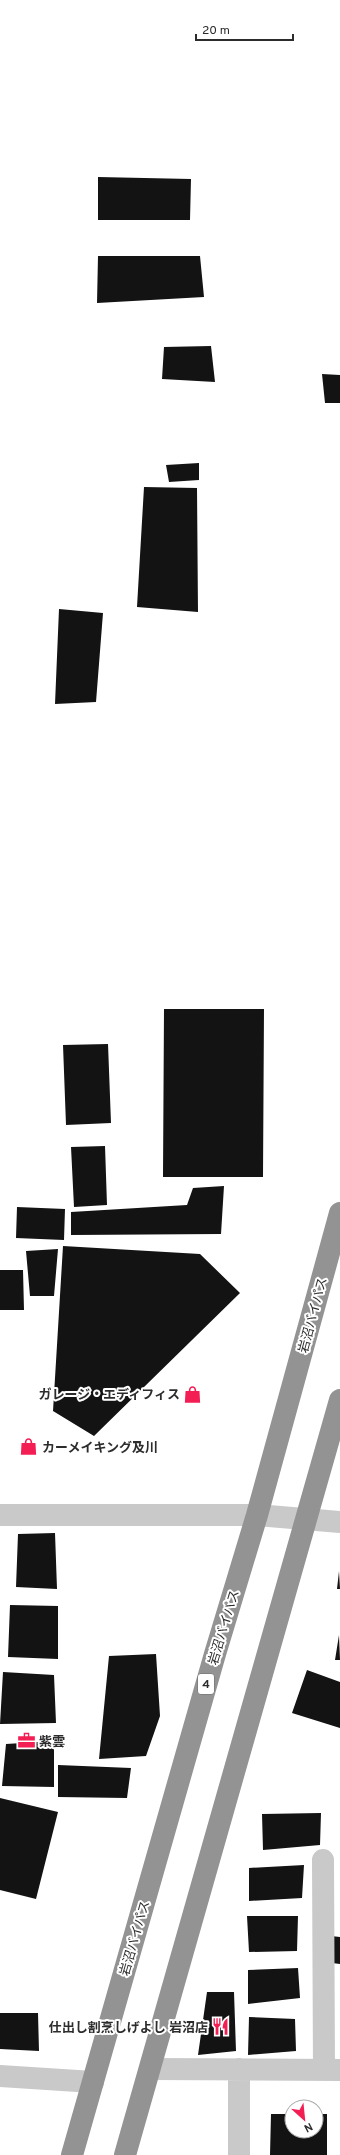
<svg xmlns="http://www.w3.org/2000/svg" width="340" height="2155" viewBox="0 0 340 2155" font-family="Overpass,'Noto Sans JP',sans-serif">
<rect width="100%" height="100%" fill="#fff"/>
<path fill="#131313" d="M 98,177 L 191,179 L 190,220 L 98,220 Z
M 98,256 L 200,256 L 204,297 L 97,303 Z
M 211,346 L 215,382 L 162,379 L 164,347 Z
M 322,374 L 340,375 L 340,403 L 325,403 Z
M 199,463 L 199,480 L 169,482 L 166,465 Z
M 144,487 L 197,488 L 198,612 L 137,607 Z
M 59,609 L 103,613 L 96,702 L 55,704 Z
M 164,1009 L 264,1009 L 263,1177 L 163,1177 Z
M 108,1044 L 111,1123 L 66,1125 L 63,1045 Z
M 105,1146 L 107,1205 L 74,1207 L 71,1147 Z
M 224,1186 L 221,1234 L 71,1235 L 71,1212 L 187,1205 L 193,1188 Z
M 17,1207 L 65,1209 L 64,1240 L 16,1238 Z
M 63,1246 L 200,1254 L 240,1293 L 94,1436 L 53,1411 Z
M 58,1249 L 54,1296 L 30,1296 L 26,1251 Z
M 0,1270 L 23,1270 L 24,1310 L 0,1310 Z
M 55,1533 L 57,1589 L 16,1587 L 18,1534 Z
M 339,1571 L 340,1589 L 337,1589 Z
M 10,1605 L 58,1606 L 58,1659 L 8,1657 Z
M 339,1635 L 340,1660 L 335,1660 Z
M 156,1654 L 160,1716 L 146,1756 L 99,1759 L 109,1656 Z
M 307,1670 L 340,1682 L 340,1728 L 292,1713 Z
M 3,1672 L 54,1675 L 56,1723 L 0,1724 Z
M 54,1741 L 54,1787 L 2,1786 L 6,1744 Z
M 58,1765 L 131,1768 L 127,1798 L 58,1797 Z
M 0,1798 L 58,1812 L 36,1899 L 0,1890 Z
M 321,1813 L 320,1845 L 263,1850 L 262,1814 Z
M 304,1865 L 302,1898 L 249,1901 L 249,1868 Z
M 247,1916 L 298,1916 L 297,1951 L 249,1952 Z
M 331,1936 L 340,1937 L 340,1964 L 332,1963 Z
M 298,1968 L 300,1998 L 248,2004 L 248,1970 Z
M 207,1992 L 234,1992 L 236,2051 L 198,2055 Z
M 0,2013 L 38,2013 L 39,2051 L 0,2049 Z
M 249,2017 L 295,2019 L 296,2051 L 248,2055 Z
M 271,2114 L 292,2114 L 292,2131 L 316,2131 L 316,2114 L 327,2114 L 327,2155 L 270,2155 Z"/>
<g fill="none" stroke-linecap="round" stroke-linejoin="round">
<path stroke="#c9c9c9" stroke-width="22" d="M 0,1515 L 257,1515 L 340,1522
M 323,1860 L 324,2070
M 151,2069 L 340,2070
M 239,2069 L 239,2155
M 0,2076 L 93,2082"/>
<path stroke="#939393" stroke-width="22" d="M 72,2155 L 215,1654 L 257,1515 L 340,1213
M 125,2155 L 340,1400"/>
</g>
<defs>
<symbol id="shop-bare" viewBox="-9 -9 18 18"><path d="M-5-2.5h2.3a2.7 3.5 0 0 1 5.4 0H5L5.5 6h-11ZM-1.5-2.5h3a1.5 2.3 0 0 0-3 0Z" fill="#f31e53" stroke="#fff" stroke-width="2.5" paint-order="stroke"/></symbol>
<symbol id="office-bare" viewBox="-9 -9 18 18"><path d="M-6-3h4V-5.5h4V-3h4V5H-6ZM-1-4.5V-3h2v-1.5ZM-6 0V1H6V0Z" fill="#f31e53" stroke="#fff" stroke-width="2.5" paint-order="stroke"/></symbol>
<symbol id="restaurant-bare" viewBox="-9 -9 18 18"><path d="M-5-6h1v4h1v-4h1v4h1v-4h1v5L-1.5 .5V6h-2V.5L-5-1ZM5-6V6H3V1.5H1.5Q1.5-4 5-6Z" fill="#f31e53" stroke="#fff" stroke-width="2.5" paint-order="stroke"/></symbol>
</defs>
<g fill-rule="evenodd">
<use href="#shop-bare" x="180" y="1382" width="25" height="25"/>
<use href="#shop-bare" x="16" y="1434" width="25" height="25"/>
<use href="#office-bare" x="14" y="1728" width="25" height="25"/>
<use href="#restaurant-bare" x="208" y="2014" width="25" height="25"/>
</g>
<g text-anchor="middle" stroke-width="4" stroke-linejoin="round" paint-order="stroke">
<rect fill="#fff" stroke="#6b6b6b" stroke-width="1" x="198" y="1674" width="16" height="20" rx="3"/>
<g font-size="12" font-weight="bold" fill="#2c2c2c">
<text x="206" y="1688">4</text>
</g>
<g font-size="13" fill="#2c2c2c" stroke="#fff">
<text transform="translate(312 1315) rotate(-75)" y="5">岩沼バイパス</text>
<text transform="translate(223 1627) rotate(-73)" y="5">岩沼バイパス</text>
<text transform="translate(134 1938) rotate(-74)" y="5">岩沼バイパス</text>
</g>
<g font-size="13" font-weight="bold" fill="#2c2c2c" stroke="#fff" text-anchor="end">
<text x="180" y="1399">ガレージ・エディフィス</text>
<text x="42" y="1452" text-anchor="start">カーメイキング及川</text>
<text x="39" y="1746" text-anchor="start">紫雲</text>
<text x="208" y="2032">仕出し割烹しげよし 岩沼店</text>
</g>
</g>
<g transform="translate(304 2119) rotate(153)"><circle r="19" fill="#ffffff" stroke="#ababab"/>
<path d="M0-3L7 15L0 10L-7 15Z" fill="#f31e53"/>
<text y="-6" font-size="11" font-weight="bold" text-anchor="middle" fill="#2c2c2c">N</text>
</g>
<path d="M196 34v6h97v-6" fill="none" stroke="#2c2c2c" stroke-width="2"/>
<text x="202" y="34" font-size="12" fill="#2c2c2c" stroke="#ffffff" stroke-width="3" paint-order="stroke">20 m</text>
</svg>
